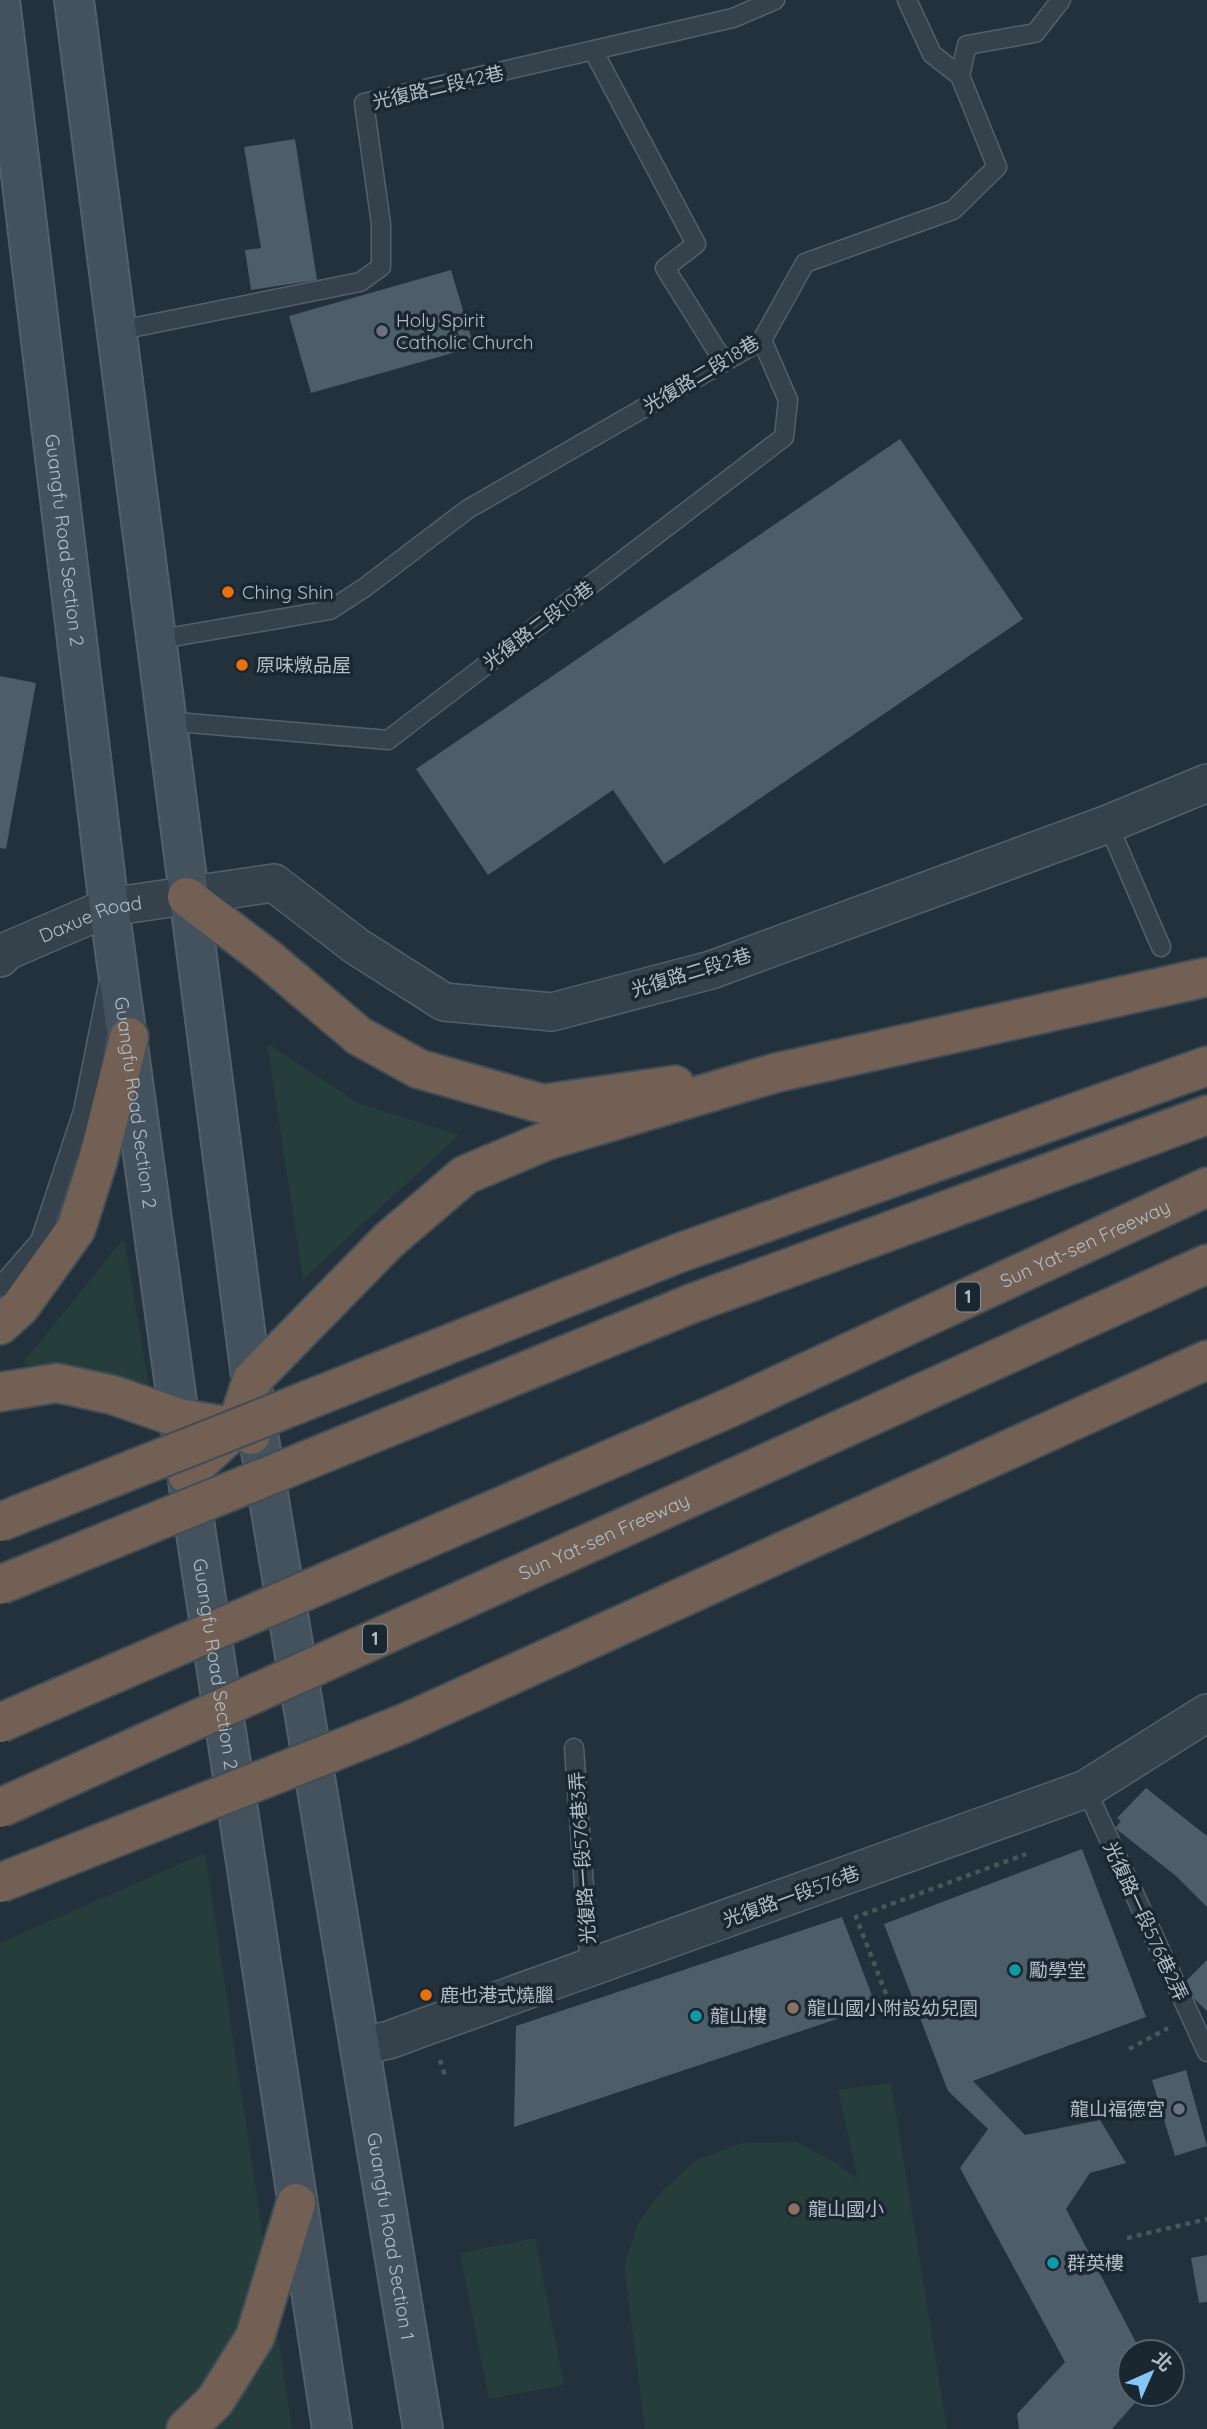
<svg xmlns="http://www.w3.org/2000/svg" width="1207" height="2429" viewBox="0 0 1207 2429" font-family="Quicksand,'Noto Sans TC',sans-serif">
<rect width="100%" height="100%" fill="#22313b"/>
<path fill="#253e3c" d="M 267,1043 L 358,1103 L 459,1135 L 303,1279 Z
M 124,1238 L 149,1388 L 73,1370 L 22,1364 Z
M 205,1853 L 292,2429 L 0,2429 L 0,1943 Z
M 891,2083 L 947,2429 L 645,2429 L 624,2266 L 638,2224 L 660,2193 L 696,2160 L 743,2143 L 797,2142 L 836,2163 L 858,2180 L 838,2090 Z
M 535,2238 L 564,2385 L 489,2399 L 460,2253 Z"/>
<path fill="#4d5e69" d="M 295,139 L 317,280 L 251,290 L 245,250 L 261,248 L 244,147 Z
M 451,270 L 474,347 L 311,393 L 289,316 Z
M 900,439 L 1023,619 L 664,864 L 613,790 L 488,875 L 416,769 Z
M 0,676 L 36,683 L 6,849 L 0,848 Z
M 1146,1788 L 1207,1836 L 1207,1907 L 1176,1876 L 1115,1828 L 1121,1821 L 1117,1818 Z
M 1082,1849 L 1146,2017 L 973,2081 L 1025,2135 L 1100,2120 L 1126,2163 L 1090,2173 L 1066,2209 L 1141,2352 L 1130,2352 L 1130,2394 L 1143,2394 L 1112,2429 L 1019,2429 L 1017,2414 L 1065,2362 L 960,2168 L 988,2129 L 948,2091 L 884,1924 Z
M 842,1917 L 876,2006 L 514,2127 L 516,2026 Z
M 1207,1960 L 1207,2011 L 1181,1986 Z
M 1186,2070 L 1207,2146 L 1175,2156 L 1152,2080 Z
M 1207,2255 L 1207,2302 L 1199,2303 L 1191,2258 Z"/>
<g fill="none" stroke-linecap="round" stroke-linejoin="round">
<defs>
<path id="lane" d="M 907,0 L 932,54 L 960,76
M 594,52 L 696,244 L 665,268 L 724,362
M 116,331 L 360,282 L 381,267 L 381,224 L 364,103 L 733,18 L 775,0
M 155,640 L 330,610 L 364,588 L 468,509 L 762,340 L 805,263 L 953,210 L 997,167 L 960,76 L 967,45 L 1035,33 L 1061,0
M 165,721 L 388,740 L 784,437 L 788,400 L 762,340
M 1108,824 L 1161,947
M 0,1287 L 40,1241 L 83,1111 L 108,985
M 574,1748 L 590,1968
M 1086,1789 L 1207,2052"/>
<g id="street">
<path id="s1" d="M 0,958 L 7,951 L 109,907 L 274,883 L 356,946 L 444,1002 L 552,1012 L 711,970 L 1108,824 L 1207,783"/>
<path d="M 360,2046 L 389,2040 L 427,2026 L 1086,1789 L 1207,1713"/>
</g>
<g id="secondary">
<path id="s2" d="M 0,0 L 109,907 L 187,1474 L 332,2429"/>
<path id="s3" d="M 74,0 L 259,1439 L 423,2429"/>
</g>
<g id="highway">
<path d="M 187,897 L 267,958 L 359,1036 L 419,1069 L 543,1104 L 675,1085"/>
<path d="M 679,1253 L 1207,1066"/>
<path d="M 693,1303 L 1207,1115"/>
<path d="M 0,1325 L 20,1307 L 76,1229 L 98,1160 L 129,1037"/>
<path d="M 0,1392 L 57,1383 L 113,1395 L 179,1418 L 236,1428 L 251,1435"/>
<path id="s4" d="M 729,1408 L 1207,1187"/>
<path d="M 749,1471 L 1207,1264"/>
<path d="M 187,1474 L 236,1428 L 252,1380 L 389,1240 L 465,1175 L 548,1140 L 775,1073 L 1207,977"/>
<path d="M 782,1552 L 1207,1360"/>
<path d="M 186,2429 L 215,2401 L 255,2337 L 296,2203"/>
</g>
</defs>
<use href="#lane" stroke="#546069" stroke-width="21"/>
<use href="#street" stroke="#546069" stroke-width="40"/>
<use href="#secondary" stroke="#546069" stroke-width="42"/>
<use href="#highway" stroke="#414d56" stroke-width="42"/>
<path stroke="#445a59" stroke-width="4.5" stroke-dasharray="5 5" stroke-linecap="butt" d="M 886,1994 L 856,1917 L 1026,1854
M 1129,2049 L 1168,2028
M 440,2060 L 446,2079
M 1127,2238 L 1207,2219"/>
<use href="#lane" stroke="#36424b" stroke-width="18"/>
<use href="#street" stroke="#36424b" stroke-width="37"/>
<use href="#secondary" stroke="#44525e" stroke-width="38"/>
<use href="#highway" stroke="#716053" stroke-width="38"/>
<defs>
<g id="highway-bridge">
<path d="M 0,1522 L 679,1253"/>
<path d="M 0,1585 L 693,1303"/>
<path d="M 0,1723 L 729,1408"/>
<path id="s5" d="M 0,1808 L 749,1471"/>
<path d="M 0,1883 L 403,1724 L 782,1552"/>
</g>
</defs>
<use href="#highway-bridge" stroke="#414d56" stroke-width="42" stroke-linecap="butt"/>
<use href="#highway-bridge" stroke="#716053" stroke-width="38"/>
</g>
<g fill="#6b7280" stroke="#1b2730" stroke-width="2.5">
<circle cx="382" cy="331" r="7"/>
<circle cx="1179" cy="2109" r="7"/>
</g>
<g fill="#e8710a" stroke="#1b2730" stroke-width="2.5">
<circle cx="228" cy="592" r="7"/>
<circle cx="242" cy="665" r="7"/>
<circle cx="426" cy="1995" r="7"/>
</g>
<g fill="#0f9aa8" stroke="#1b2730" stroke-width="2.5">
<circle cx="1015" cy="1970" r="7"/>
<circle cx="696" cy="2016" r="7"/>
<circle cx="1053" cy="2263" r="7"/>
</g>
<g fill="#8d6e63" stroke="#1b2730" stroke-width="2.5">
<circle cx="793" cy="2008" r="7"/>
<circle cx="794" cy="2209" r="7"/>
</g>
<g text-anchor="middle" stroke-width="7" stroke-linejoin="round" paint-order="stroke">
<g fill="#1b2730" stroke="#84909a" stroke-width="2">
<rect x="956" y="1282.5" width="24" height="29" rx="5"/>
<rect x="363" y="1624.5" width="24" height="29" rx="5"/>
</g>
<g font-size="18" font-weight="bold" fill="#b1bdc7">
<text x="968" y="1303">1</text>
<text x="375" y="1645">1</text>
</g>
<g font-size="19" fill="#b1bdc7" stroke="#1b2730">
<text transform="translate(438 87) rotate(-13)" y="7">光復路二段42巷</text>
<text transform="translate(701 374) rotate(-31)" y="7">光復路二段18巷</text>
<text dy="7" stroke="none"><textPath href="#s2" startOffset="544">Guangfu Road Section 2</textPath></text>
<text transform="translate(538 625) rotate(-37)" y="7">光復路二段10巷</text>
<text dy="7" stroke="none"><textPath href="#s1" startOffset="100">Daxue Road</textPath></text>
<text transform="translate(691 972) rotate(-17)" y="7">光復路二段2巷</text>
<text dy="7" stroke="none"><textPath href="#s2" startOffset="1111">Guangfu Road Section 2</textPath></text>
<text dy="7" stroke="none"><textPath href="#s4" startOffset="392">Sun Yat-sen Freeway</textPath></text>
<text dy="7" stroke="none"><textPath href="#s5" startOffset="662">Sun Yat-sen Freeway</textPath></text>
<text dy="7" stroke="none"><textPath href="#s2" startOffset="1678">Guangfu Road Section 2</textPath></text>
<text transform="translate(582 1858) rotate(-94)" y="7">光復路一段576巷3弄</text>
<text transform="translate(791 1896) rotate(-20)" y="7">光復路一段576巷</text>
<text transform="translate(1146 1921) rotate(65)" y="7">光復路一段576巷2弄</text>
<text dy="7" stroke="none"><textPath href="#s3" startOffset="2259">Guangfu Road Section 1</textPath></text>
</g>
<g font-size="19" fill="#b1bdc7" stroke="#1b2730" text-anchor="start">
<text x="396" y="327">Holy Spirit<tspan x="396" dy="22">Catholic Church</tspan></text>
<text x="242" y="599">Ching Shin</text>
<text x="256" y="672">原味燉品屋</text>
<text x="1029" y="1977">勵學堂</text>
<text x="440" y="2002">鹿也港式燒臘</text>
<text x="807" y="2015">龍山國小附設幼兒園</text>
<text x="710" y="2023">龍山樓</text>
<text x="1165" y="2116" text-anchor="end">龍山福德宮</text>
<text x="808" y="2216">龍山國小</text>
<text x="1067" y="2270">群英樓</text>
</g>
</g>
<g transform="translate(1151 2373) rotate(45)"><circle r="33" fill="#1b2730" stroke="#57636c" stroke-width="2"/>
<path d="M0-5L12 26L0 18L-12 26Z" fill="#85c5f8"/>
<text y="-10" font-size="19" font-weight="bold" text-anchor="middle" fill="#b1bdc7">北</text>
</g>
</svg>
